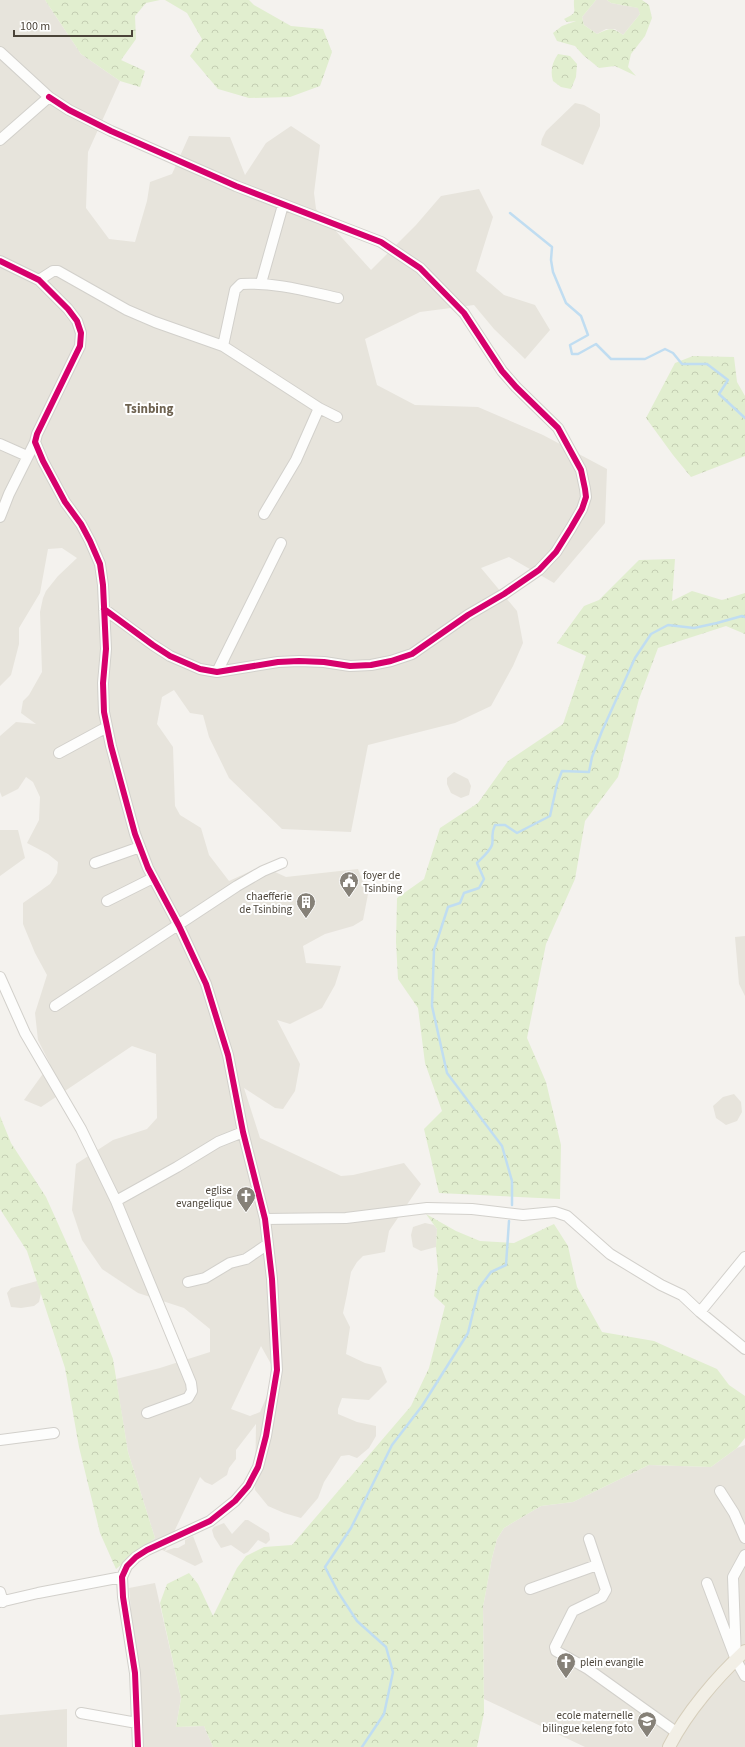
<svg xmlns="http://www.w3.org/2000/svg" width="745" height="1747" viewBox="0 0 745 1747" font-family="'Source Sans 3',sans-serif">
<defs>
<pattern id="forest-crowns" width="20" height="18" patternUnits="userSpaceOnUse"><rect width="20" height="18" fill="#e1eecf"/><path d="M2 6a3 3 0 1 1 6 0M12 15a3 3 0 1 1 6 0" fill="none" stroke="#c3cdb2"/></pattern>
</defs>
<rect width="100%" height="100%" fill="#f4f2ee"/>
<path fill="#e7e4dc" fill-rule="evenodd" d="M 0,0 L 45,0 L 81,54 L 120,81 L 88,152 L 86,208 L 109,239 L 135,242 L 147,201 L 150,182 L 172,174 L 189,136 L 230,137 L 245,175 L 266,143 L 291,126 L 320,145 L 314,193 L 316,209 L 371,270 L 416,225 L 441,196 L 479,189 L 493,217 L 476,271 L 504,295 L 535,305 L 550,330 L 525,359 L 494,329 L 474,305 L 420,312 L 365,339 L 377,385 L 415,405 L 478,407 L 543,435 L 607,469 L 605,523 L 554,583 L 509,557 L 481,568 L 517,611 L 523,643 L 513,666 L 491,706 L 455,723 L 368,745 L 351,832 L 282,829 L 229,778 L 209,737 L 203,715 L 190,713 L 174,690 L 162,697 L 157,724 L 173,747 L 175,806 L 180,815 L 201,828 L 209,855 L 229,881 L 262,866 L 286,877 L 358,869 L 368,894 L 363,920 L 353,926 L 325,934 L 303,946 L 306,963 L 341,966 L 335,985 L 322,1008 L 290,1024 L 277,1020 L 300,1064 L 295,1091 L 283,1109 L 275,1108 L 244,1088 L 260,1138 L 341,1176 L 353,1175 L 404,1163 L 421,1184 L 389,1231 L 385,1252 L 363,1256 L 357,1262 L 351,1272 L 347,1294 L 343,1313 L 350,1327 L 346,1354 L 365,1363 L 381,1367 L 387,1382 L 369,1400 L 342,1398 L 338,1409 L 338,1414 L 357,1422 L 376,1426 L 376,1436 L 369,1448 L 357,1458 L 349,1455 L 341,1456 L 324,1482 L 318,1498 L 301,1518 L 284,1513 L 268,1506 L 255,1490 L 256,1424 L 236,1450 L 236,1459 L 229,1468 L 227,1475 L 212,1485 L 205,1482 L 200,1477 L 165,1551 L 174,1548 L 178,1548 L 185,1544 L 185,1540 L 193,1536 L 203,1562 L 195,1566 L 148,1543 L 155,1538 L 128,1452 L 116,1379 L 160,1368 L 210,1352 L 210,1329 L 184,1308 L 138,1293 L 102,1269 L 82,1240 L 72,1210 L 76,1164 L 113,1140 L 147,1129 L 157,1118 L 156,1054 L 132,1046 L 41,1107 L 24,1100 L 50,1064 L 38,1040 L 35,1013 L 47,975 L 35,953 L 23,924 L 23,903 L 50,884 L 57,873 L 58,862 L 48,854 L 27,843 L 39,820 L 40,797 L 33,782 L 26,777 L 18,789 L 2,797 L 0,792 L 0,736 L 16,722 L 36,724 L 21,713 L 23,701 L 29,695 L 42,672 L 40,612 L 43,598 L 46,591 L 58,576 L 77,558 L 62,548 L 48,549 L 40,593 L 19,628 L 19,644 L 11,675 L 0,686 ZM 261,1346 L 271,1364 L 270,1389 L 260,1412 L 250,1416 L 231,1409 Z
M 596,0 L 607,0 L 611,3 L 639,8 L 640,14 L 623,35 L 615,29 L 606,29 L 597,34 L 584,25 L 582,17 Z
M 575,103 L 584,105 L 600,114 L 600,126 L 583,165 L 541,145 L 542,139 L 546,131 Z
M 454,772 L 468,779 L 471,786 L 469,795 L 461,798 L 451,793 L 447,784 L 447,778 Z
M 0,830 L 18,830 L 25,858 L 0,876 Z
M 745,936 L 745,996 L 739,984 L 735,937 Z
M 734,1094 L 741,1102 L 742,1112 L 737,1121 L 726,1125 L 716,1118 L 713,1106 L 723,1097 Z
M 425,1223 L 434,1225 L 437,1229 L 436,1247 L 421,1251 L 413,1247 L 411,1235 L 413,1227 Z
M 37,1281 L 41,1293 L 39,1302 L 34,1306 L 21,1308 L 11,1307 L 7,1293 L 11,1288 Z
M 745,1445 L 745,1747 L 585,1747 L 484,1699 L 483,1607 L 492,1558 L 497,1539 L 504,1528 L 541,1506 L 573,1502 L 649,1465 L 711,1467 L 737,1448 Z
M 245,1520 L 248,1520 L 269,1533 L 270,1540 L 266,1544 L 258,1540 L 248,1552 L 244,1554 L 231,1545 L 221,1548 L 214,1537 L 212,1530 L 214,1527 L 224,1523 L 232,1534 Z
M 155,1583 L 181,1698 L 176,1727 L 204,1726 L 213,1747 L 141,1747 L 141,1724 L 129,1588 Z
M 67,1709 L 67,1747 L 0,1747 L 0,1715 Z"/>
<path fill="url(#forest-crowns)" d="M 45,0 L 160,0 L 146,3 L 135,16 L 136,39 L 121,60 L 145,71 L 140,87 L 120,81 L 81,54 Z
M 165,0 L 249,0 L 254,5 L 291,26 L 323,29 L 332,52 L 320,86 L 290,97 L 249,98 L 218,89 L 190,56 L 202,39 L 187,13 Z
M 574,0 L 596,0 L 582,17 L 584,25 L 597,34 C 610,28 612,27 623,35 L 640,14 L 638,8 L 611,3 L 607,0 L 642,0 L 649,5 L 652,18 L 645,36 L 631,54 L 628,67 L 636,76 L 615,66 L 599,68 L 583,55 L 575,46 L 557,41 L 553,33 L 562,26 L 576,21 L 567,22 L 564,19 C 579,12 573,13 574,0 Z
M 558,54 L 570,56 L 577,64 L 576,77 L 571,89 L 561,87 L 553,81 C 550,71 552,63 558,54 Z
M 693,356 L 734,357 L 737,382 L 745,396 L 745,456 L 691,477 L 673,455 L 646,418 L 675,363 Z
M 675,559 L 672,601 L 692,591 L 722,600 L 745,593 L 745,634 L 726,626 L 658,648 L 639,699 L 618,777 L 585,821 L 575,879 L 546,944 L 527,1038 L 546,1082 L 561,1145 L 560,1199 L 439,1193 L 424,1129 L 442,1111 L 425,1063 L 418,1008 L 398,979 L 396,942 L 397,898 L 424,879 L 440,828 L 478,803 L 508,761 L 563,724 L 586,656 L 557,643 L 584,606 L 599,600 L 639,560 Z
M 0,1116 L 11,1143 L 46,1197 L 77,1266 L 113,1359 L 128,1452 L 155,1538 L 116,1569 L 100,1533 L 79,1447 L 65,1368 L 27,1251 L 0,1209 Z
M 426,1214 L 456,1231 L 480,1241 L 514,1243 L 554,1224 L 568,1246 L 577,1287 L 602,1332 L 654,1341 L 676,1351 L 717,1369 L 729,1385 L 745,1396 L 745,1438 L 737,1448 L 711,1467 L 649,1465 L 573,1502 L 541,1506 L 504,1528 L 497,1539 L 492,1558 L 483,1607 L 484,1713 L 477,1747 L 213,1747 L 204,1726 L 176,1727 L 181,1698 L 160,1603 L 167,1584 L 189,1573 L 198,1584 L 213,1616 L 237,1568 L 246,1556 L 264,1547 L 292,1545 L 411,1406 L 429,1368 L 445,1306 L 434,1296 L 438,1270 L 436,1247 L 437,1229 Z"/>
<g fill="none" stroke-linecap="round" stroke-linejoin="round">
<path stroke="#c0ddf1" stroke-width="2.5" d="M 510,213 L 552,247 L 551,260 L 553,272 L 566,303 L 581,316 L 588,335 L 570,345 L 572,354 L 578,354 L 596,344 L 611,359 L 645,359 L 665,349 L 673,353 L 682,364 L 707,364 L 728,380 L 719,394 L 745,418
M 512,1205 L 512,1181 L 502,1146 L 447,1073 L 432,1006 L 434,950 L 448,907 L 460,903 L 464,893 L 479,888 L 484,879 L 477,863 C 482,858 490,851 492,845 C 494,837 490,836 495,825 L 505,825 L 517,833 L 550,816 L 557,784 L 562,771 L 589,772 L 592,757 L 602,731 L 635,658 L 651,634 L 668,625 L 694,628 L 717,623 L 742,616 L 745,617
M 362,1747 L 384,1714 L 393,1672 L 386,1647 L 357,1621 L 338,1592 L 325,1567 L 351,1528 L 392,1445 L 422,1406 L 468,1333 L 479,1288 L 491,1272 L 506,1265 L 509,1221"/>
<defs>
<path id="minor" d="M 0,52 L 49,97 L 0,140
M 49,97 L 69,110 L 111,131 L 236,186 L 381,242 L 420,268 L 464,313 L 502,371 L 516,387 L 558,428 L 581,470 L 585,489 L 586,497 L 582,509 L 571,528 L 556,552 L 539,570 L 504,594 L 468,615 L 412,654 L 391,661 L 371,665 L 350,666 L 324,662 L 299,661 L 278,662 L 217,672 L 200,669 L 170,656 L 153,645 L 104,609
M 0,261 L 39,280 L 68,309 L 77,321 L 81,333 L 80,346 L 37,434 L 35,442 L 43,461 L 65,502 L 81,524 L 90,541 L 100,564 L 103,585 L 106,649 L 103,683 L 104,712 L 111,746 L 135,834 L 148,868 L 179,926 L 206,984 L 228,1055 L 243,1132 L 265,1219 L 272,1279 L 277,1370 L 266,1436 L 258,1467 L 248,1486 L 235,1501 L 210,1521 L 147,1550 L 136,1557 L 127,1566 L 122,1577 L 123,1597 L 135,1673 L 138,1747
M 39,280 L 53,271 L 58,271 L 127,310 L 155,322 L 223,346 L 319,408 L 337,417
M 261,283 L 283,205
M 223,346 L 235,290 L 241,284 C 274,282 306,291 338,298
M 0,444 L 27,456
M 264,514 L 296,460 L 319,408
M 0,517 L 9,494 L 35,442
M 217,672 L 281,543
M 59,753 L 107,727
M 95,863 L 140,847
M 107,901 L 153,878
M 0,977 L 25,1033 L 81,1129 L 116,1201 L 177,1167 L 218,1142 L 243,1132
M 55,1006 L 237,886 L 263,871 L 282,863
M 116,1201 L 191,1383 L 192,1391 L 188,1398 L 147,1413
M 265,1219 L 346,1218 L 427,1208 L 472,1209 L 523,1215 L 555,1212 L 567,1216 L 610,1254 L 661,1285 L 682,1295 L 700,1312 L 745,1349
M 188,1282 L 205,1278 L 230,1263 L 246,1259 L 268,1244
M 700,1312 L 745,1257
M 0,1440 L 54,1433
M 720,1491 L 734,1513 L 745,1538
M 589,1539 L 606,1590 L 602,1597 L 573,1611 L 555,1647 L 556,1651 L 588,1669 L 676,1732
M 707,1583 L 736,1660 L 745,1676
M 530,1589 L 597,1565
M 0,1592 L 3,1602
M 0,1602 L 38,1593 L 122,1577
M 736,1660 L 733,1577 L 745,1555
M 81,1713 L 137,1723"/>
<path id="major" d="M 669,1747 C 686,1713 717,1677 745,1651"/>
</defs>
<use href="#minor" stroke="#d2d0cb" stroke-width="12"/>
<use href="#major" stroke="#d6cebb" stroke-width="14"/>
<use href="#minor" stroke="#fdfdfc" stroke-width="10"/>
<use href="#major" stroke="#f2efe6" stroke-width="12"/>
<defs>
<path id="cycleway" d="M 49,97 L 69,110 L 111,131 L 236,186 L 381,242 L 420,268 L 464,313 L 502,371 L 516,387 L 558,428 L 581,470 L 585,489 L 586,497 L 582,509 L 571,528 L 556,552 L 539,570 L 504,594 L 468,615 L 412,654 L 391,661 L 371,665 L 350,666 L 324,662 L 299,661 L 278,662 L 217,672 L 200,669 L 170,656 L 153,645 L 104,609
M 0,261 L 39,280 L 68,309 L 77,321 L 81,333 L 80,346 L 37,434 L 35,442 L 43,461 L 65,502 L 81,524 L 90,541 L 100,564 L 103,585 L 106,649 L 103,683 L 104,712 L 111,746 L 135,834 L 148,868 L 179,926 L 206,984 L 228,1055 L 243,1132 L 265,1219 L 272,1279 L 277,1370 L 266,1436 L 258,1467 L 248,1486 L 235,1501 L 210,1521 L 147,1550 L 136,1557 L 127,1566 L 122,1577 L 123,1597 L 135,1673 L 138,1747"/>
</defs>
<use href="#cycleway" stroke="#fff" stroke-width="8"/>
<use href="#cycleway" stroke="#d6006c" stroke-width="6"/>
</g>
<defs>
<symbol id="civic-pin" viewBox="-11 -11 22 30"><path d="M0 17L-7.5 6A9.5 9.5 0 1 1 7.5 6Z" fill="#868178" stroke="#fff"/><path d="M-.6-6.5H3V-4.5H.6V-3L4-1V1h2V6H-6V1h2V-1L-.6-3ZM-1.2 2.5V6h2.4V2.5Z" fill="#fff"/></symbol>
<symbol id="building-pin" viewBox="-11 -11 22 30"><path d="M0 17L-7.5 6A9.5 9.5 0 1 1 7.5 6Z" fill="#868178" stroke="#fff"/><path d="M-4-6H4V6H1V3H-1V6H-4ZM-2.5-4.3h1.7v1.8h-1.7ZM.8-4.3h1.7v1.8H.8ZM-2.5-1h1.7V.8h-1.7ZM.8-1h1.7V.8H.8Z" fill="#fff"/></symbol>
<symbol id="church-pin" viewBox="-11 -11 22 30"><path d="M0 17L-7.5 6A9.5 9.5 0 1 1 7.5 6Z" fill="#868178" stroke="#fff"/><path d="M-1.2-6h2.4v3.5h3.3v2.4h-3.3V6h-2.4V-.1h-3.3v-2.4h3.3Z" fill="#fff"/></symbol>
<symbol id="school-pin" viewBox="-11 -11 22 30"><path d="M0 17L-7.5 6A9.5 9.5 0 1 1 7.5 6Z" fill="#868178" stroke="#fff"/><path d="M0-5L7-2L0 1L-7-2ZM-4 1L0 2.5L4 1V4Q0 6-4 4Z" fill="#fff"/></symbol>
</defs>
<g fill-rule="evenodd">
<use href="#civic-pin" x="338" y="870" width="22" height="30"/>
<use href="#building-pin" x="295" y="891" width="22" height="30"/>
<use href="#church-pin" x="235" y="1185" width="22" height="30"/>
<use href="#church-pin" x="555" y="1651" width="22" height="30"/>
<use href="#school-pin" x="636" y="1710" width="22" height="30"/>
</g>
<g text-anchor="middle" stroke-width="4" stroke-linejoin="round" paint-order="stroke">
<g font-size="11" fill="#4b4439" stroke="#fff" text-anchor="end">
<text x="363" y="879" text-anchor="start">foyer de<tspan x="363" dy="13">Tsinbing</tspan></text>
<text x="292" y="900">chaefferie<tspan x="292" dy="13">de Tsinbing</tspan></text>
<text x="232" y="1194">eglise<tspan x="232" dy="13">evangelique</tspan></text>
<text x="580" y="1666" text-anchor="start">plein evangile</text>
<text x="633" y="1719">ecole maternelle<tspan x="633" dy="13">bilingue keleng foto</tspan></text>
</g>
<g font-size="13" font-weight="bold" fill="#6e6250" stroke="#fff">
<text x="149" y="413">Tsinbing</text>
</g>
</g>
<path d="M14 30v6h118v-6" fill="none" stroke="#4b4439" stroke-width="2"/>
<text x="20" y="30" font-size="12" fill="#4b4439" stroke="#ffffff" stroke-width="3" paint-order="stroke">100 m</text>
</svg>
